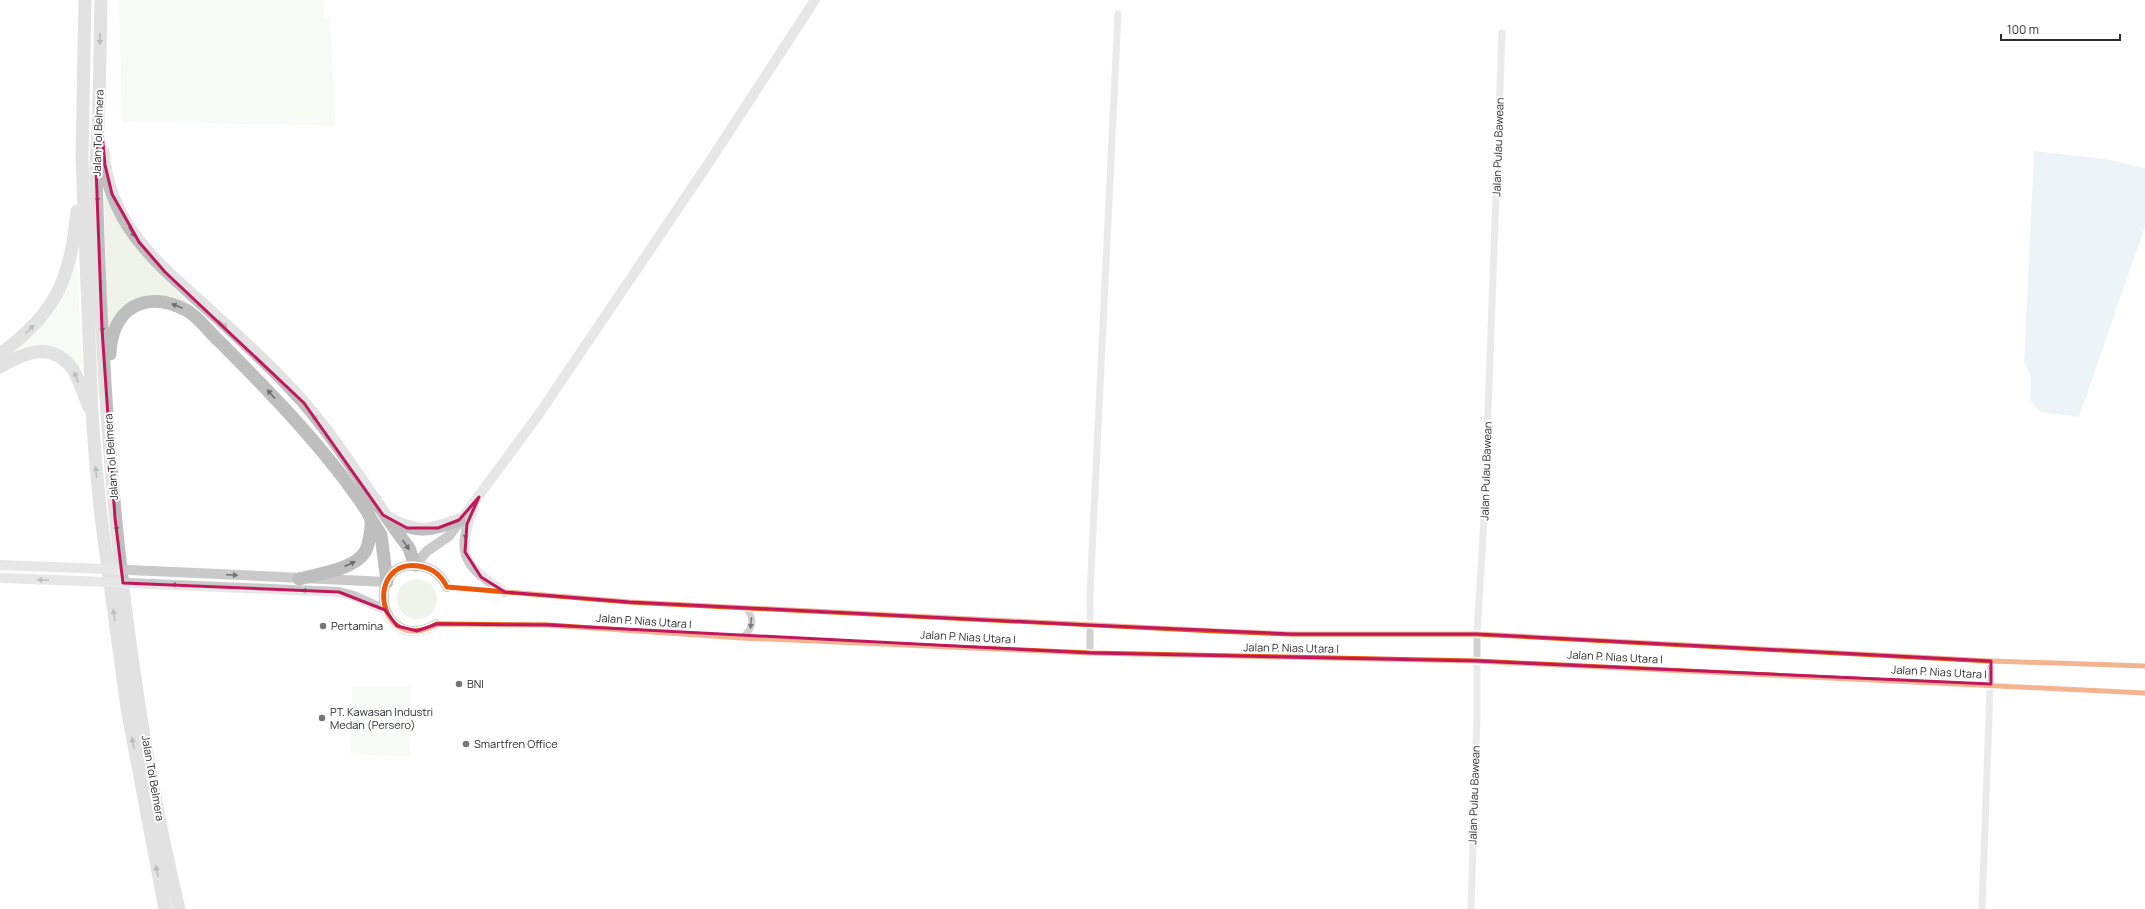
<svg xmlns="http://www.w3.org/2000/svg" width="2145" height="909" viewBox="0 0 2145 909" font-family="Manrope,sans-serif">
<rect width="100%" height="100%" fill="#fff"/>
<path fill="#f0f3ea" d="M 119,0 L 324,0 L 323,18 L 330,19 L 335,125 L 122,122 Z
M 104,186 L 141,251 L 192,308 L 170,297 L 152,295 L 138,297 L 121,307 L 107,330 Z
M 76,257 L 83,364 L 80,368 C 64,357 52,344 32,345 C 25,346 21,350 14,348 Z
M397 599a20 20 0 1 1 40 0a20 20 0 1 1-40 0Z
M 411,686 L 410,756 L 350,755 L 352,687 Z"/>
<path fill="#d7e7f0" d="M 2034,151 L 2105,159 L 2145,168 L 2145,226 L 2079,417 L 2040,412 L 2030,400 L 2031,376 L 2024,361 Z"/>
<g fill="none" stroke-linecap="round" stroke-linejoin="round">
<path stroke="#d1d1d1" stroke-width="7" d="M 447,587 L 630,602 L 1090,625 L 1292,634 L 1477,634 L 1991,661 L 2145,666
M 437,624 L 547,625 L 742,638 L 1090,653 L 1476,661 L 2145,693
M 742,638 C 754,628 755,618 745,607
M 1090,653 L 1090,594 L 1118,14
M 1471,909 L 1477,715 L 1477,634 L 1484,519 L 1502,33
M 1982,909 L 1991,661"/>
<path stroke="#cacaca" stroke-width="10" d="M 474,508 C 454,554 466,568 505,592
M 0,565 L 80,568
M 415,565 L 427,551 L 449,536 L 539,414 L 710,161 L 815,0
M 152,571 L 387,582
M 0,578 L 82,581
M 152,584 L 339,592 L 354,596 L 385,610
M 437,624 C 376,658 364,557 419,566 C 433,568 441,575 447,587"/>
<path stroke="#bebebe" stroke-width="13" d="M 85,0 L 82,158 L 92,413 L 96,466 L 101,517 L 127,708 L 165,909
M 101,0 C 100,34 100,67 99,101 C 99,124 96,147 96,170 C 102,418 121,668 179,909
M 103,151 C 109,226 157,263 209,310 C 241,339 275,370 304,403 C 343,448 373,501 409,548 L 415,565
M 0,354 C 56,313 71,279 77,211
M 110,354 C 112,308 145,289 186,310 C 198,316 209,332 219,341 C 263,385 307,430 345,480 C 353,492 364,504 370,517 C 373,524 369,543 366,550 C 357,569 318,574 299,579
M 0,367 C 25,352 50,341 72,368 C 77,374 85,398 89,407
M 388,518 C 418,534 429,531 459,520
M 371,519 L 381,535 L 387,582"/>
<path stroke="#cacaca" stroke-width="10" d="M 80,568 L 152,571
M 82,581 L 152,584"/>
<defs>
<path id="cycleway" d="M 2145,666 L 1991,661 L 1477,634 L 1292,634 L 1216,631 L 630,602 L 447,587 C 441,575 433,568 419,566 C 364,557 376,658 437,624 L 547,625 L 742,638 L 1090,653 L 1476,661 L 2145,693"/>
</defs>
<use href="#cycleway" stroke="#fff" stroke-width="8"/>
<use href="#cycleway" stroke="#e8590c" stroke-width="5"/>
</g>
<defs><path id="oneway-solid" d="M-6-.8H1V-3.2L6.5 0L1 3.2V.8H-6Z"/></defs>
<g fill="#6e6e6e">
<use href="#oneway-solid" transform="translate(100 39) rotate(91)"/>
<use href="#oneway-solid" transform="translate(97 197) rotate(88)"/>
<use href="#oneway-solid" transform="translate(132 232) rotate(57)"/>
<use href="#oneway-solid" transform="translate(177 306) rotate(-157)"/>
<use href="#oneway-solid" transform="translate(223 324) rotate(43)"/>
<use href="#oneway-solid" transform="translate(102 327) rotate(87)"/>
<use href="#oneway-solid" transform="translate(30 329) rotate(-45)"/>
<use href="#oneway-solid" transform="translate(76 377) rotate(-111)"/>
<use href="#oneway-solid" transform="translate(271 394) rotate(-132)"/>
<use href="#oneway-solid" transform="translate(314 416) rotate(53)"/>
<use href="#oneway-solid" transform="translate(96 472) rotate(-96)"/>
<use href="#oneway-solid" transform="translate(116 526) rotate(83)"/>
<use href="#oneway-solid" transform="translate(406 545) rotate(56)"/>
<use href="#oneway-solid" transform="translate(350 564) rotate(-24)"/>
<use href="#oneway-solid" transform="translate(114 615) rotate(-98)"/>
<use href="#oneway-solid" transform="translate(133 743) rotate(-100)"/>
<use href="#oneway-solid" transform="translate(157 871) rotate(-101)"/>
</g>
<g fill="#737373">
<use href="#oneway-solid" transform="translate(466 534) rotate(97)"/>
<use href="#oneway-solid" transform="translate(232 575) rotate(3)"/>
<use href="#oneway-solid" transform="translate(43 580) rotate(-178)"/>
<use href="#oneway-solid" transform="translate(177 585) rotate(-177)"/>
<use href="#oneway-solid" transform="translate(307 591) rotate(-177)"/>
</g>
<use fill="#7e7e7e" href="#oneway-solid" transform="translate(751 623) rotate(96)"/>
<path d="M0 0H2145V909H0ZM 99,101 L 105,165 L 112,194 L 139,242 L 165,272 L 304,403 L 383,515 L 407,528 L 438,528 L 459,520 L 479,497 L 467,524 L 465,552 L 481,577 L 505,592 L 630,602 L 1090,625 L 1292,634 L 1477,634 L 1991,661 L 1991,684 L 1476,661 L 1090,653 L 547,625 L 437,624 L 417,631 L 397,626 L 385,610 L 339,592 L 123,583 L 115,518 L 102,329 L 96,167 Z" fill="#fff" fill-opacity=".55" fill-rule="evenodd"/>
<path fill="none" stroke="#c2185b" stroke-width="3" stroke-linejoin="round" d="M 99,101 L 105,165 L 112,194 L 139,242 L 165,272 L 304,403 L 383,515 L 407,528 L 438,528 L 459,520 L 479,497 L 467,524 L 465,552 L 481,577 L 505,592 L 630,602 L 1090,625 L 1292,634 L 1477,634 L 1991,661 L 1991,684 L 1476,661 L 1090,653 L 547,625 L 437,624 L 417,631 L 397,626 L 385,610 L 339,592 L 123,583 L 115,518 L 102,329 L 96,167 Z"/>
<g fill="#767676" stroke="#fff" stroke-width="1.5">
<circle cx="323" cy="626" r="4"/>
<circle cx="459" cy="684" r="4"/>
<circle cx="322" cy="718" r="4"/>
<circle cx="466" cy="744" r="4"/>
</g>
<g text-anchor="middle" stroke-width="4" stroke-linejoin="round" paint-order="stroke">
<g font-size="11" fill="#2c2c2c" stroke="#fff">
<text transform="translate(98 133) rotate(-88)" y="4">Jalan Tol Belmera</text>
<text transform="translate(1498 147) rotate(-88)" y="4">Jalan Pulau Bawean</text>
<text transform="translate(111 457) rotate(-94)" y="4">Jalan Tol Belmera</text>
<text transform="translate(1486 471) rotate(-88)" y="4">Jalan Pulau Bawean</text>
<text transform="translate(644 621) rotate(4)" y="4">Jalan P. Nias Utara I</text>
<text transform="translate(968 637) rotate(3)" y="4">Jalan P. Nias Utara I</text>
<text transform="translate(1291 648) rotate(1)" y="4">Jalan P. Nias Utara I</text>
<text transform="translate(1615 657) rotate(3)" y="4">Jalan P. Nias Utara I</text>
<text transform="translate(1939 672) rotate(3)" y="4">Jalan P. Nias Utara I</text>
<text transform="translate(153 778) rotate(80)" y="4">Jalan Tol Belmera</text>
<text transform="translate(1474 795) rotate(-88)" y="4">Jalan Pulau Bawean</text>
</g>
<g font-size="11" fill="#2c2c2c" stroke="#fff" text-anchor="start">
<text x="331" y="630">Pertamina</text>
<text x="467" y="688">BNI</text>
<text x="330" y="716">PT. Kawasan Industri<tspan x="330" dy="13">Medan (Persero)</tspan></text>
<text x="474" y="748">Smartfren Office</text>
</g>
</g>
<path d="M2001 34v6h119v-6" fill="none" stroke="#2c2c2c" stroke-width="2"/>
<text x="2007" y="34" font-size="12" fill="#2c2c2c" stroke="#ffffff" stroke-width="3" paint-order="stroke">100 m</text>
</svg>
